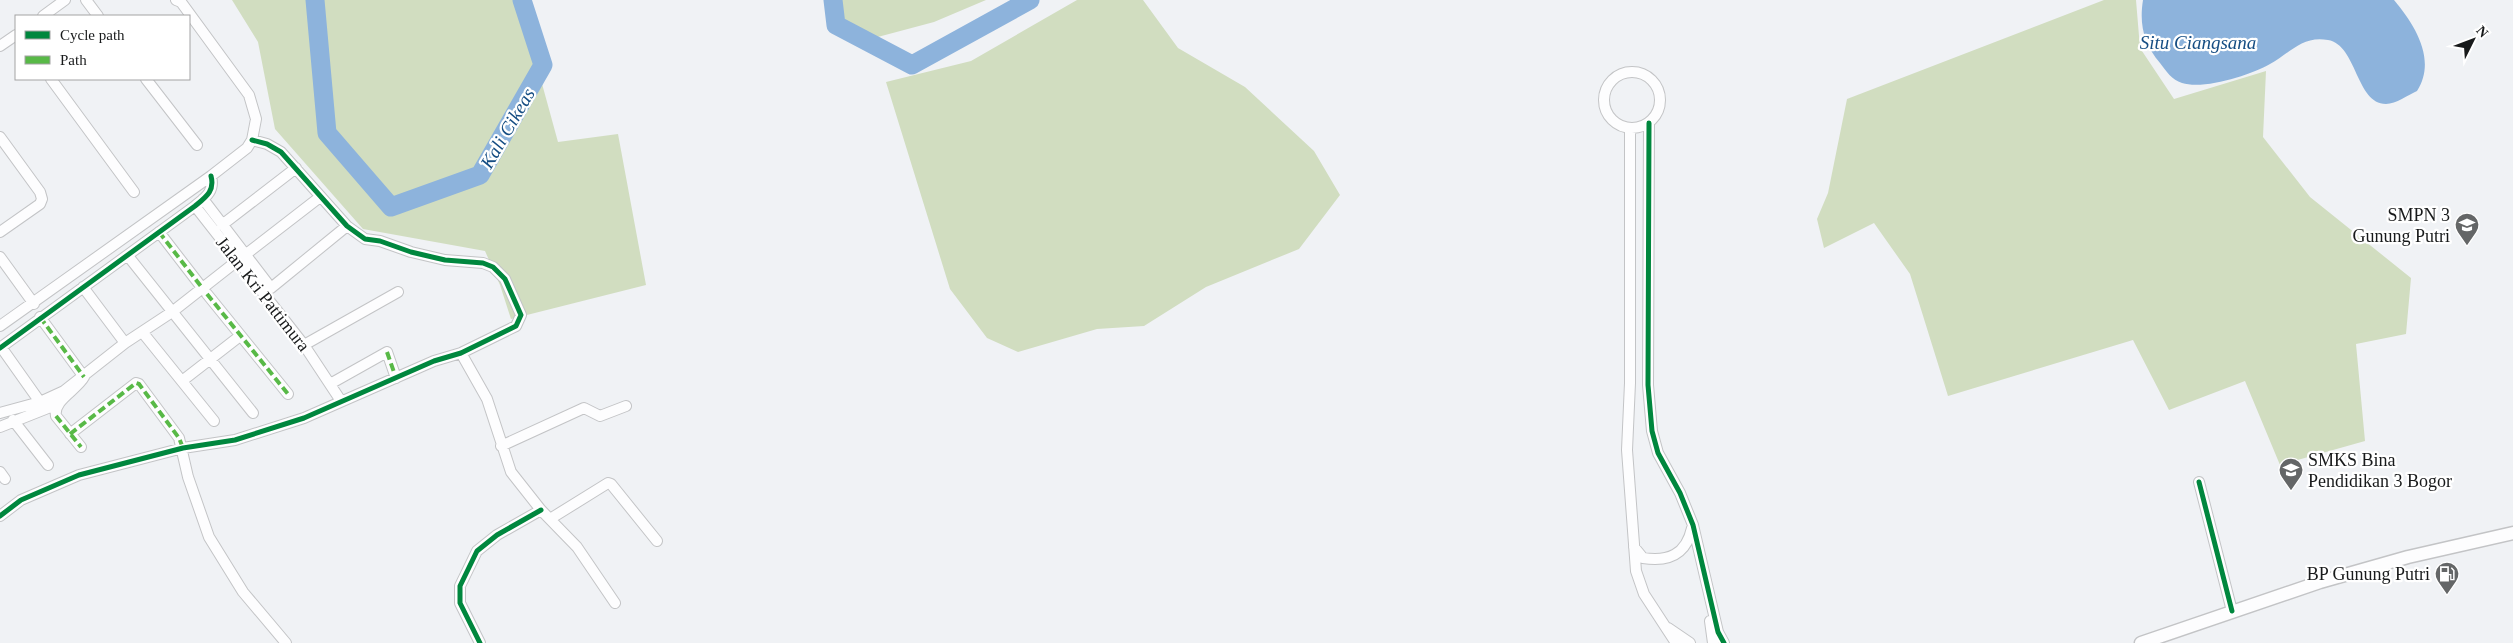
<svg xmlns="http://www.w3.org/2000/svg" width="2513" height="643" viewBox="0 0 2513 643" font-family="'Times New Roman',serif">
<rect width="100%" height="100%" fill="#f0f2f5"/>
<path fill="#d1ddc0" d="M 232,0 L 519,0 L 558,142 L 618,134 L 646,285 L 511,319 L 500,285 L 485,251 L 363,229 L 275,129 L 258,42 Z
M 826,0 L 986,0 L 934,22 L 874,38 L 830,13 Z
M 1077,0 L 1143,0 L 1178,48 L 1245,87 L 1314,151 L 1340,195 L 1299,249 L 1206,287 L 1144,326 L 1097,329 L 1018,352 L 987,338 L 950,289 L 886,82 L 971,61 Z
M 2104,0 L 2136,0 L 2140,48 L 2174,99 L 2266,71 L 2263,137 L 2310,197 L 2411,278 L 2406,334 L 2356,344 L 2365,441 L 2280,465 L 2245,381 L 2169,410 L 2133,340 L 1948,396 L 1910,274 L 1874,223 L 1824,248 L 1817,219 L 1828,193 L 1847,99 Z"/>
<path fill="#8db3dc" d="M 2143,0 L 2394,0 C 2415,25 2437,60 2417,91 C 2408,95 2396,104 2386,104 C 2356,104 2357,45 2328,40 C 2303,35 2290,53 2270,64 C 2251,75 2204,90 2182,83 C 2172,80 2166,71 2160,63 C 2144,44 2139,25 2143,0 Z"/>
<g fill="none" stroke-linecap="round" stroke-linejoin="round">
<path stroke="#8db3dc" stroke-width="19" d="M 315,0 L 327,133 L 391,207 L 480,175 L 543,65 L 522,0
M 833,0 L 836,25 L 912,65 L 1030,0"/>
<defs>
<path id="minor" d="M 86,0 L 98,16
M 43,16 L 65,0
M 0,46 L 16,35
M1604 100a28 28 0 1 1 56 0a28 28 0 1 1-56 0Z
M 51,79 L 134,192
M 146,79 L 197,145
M 1649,123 L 1648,385 L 1652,431 L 1658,453 L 1680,493 L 1693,525 L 1718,632 L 1724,643
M 1630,128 L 1630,383 L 1627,450 L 1636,571 L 1644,594 L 1676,643
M 0,137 L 40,192 L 42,199 L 40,204 L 0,232
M 203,199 L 271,288 L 347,226
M 195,206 L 304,345 L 341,401
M 222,225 L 296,168
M 159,232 L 203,289
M 245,255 L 320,197
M 128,256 L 253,413
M 0,257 L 34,304
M 83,287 L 125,343
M 207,294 L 288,394
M 40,317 L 84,377 C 77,390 53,400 56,416 L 81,447
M 0,326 L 211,176 L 247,148 L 252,140 L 256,119 L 249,95 L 181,2 L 176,0
M 143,333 L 214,421
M 304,345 L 398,292
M 1,347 L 40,402
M 0,348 L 195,206 C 206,197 215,191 211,176
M 461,353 L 487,399 L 511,472 L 541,510 L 577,547 L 615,603
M 182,381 L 240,336
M 330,384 L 387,352 L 396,378
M 0,413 L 40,402 L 64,391 L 125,343 L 172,312 L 237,261
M 13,420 L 48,465
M 0,427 L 58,404
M 70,434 L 136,383 L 139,384 L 179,438 L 188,477 L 209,537 L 243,592 L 286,643
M 501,446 L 584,408 L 600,416 L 626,406
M 0,472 L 5,479
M 2199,482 L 2232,611
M 0,516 L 21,500 L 79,475 L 183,448 L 235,440 L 304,418 L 434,361 L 461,353 L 516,326 L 521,315 L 505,279 L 493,267 L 483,263 L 445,260 L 411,252 L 380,241 L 365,239 L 347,226 L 281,152 L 267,144 L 252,140
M 550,519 L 608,483 L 611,484 L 657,541
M 1634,547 L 1643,558 C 1668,562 1686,555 1692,528
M 1710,621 L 1713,643
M 1668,628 L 1690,643
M 480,643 L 460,603 L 460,586 L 477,551 L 497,535 L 541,510"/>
<path id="major" d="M 2141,643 L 2320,582 L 2408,557 L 2513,533"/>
</defs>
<use href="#minor" stroke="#c3c4c6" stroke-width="12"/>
<use href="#major" stroke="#c3c4c6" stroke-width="15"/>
<use href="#minor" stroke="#fdfdfe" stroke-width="10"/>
<use href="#major" stroke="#fdfdfe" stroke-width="12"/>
<path stroke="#58b947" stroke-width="4" stroke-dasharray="8 4" stroke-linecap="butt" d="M 159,232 L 203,289
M 207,294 L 288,394
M 40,317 L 84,377
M 387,352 L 396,378
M 56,416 L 81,447
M 70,434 L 136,383 L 139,384 L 179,438 L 183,448"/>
<defs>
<path id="cycleway" d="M 1649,123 L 1648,385 L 1652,431 L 1658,453 L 1680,493 L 1693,525 L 1718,632 L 1724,643
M 0,348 L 195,206 C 206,197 215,191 211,176
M 2199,482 L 2232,611
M 0,516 L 21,500 L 79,475 L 183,448 L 235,440 L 304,418 L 434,361 L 461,353 L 516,326 L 521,315 L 505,279 L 493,267 L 483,263 L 445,260 L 411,252 L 380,241 L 365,239 L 347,226 L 281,152 L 267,144 L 252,140
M 480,643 L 460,603 L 460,586 L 477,551 L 497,535 L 541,510"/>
</defs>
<use href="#cycleway" stroke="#fff" stroke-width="8"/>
<use href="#cycleway" stroke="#00873e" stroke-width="5"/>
</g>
<defs>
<symbol id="school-pin" viewBox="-11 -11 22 30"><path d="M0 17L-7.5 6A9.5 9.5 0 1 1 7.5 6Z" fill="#646667" stroke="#fff"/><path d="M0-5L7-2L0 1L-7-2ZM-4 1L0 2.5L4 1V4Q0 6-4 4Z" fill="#fff"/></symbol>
<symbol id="fuel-pin" viewBox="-11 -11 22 30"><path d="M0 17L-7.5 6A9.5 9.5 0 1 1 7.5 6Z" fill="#646667" stroke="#fff"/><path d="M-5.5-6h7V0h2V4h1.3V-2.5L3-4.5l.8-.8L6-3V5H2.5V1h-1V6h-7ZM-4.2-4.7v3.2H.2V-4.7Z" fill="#fff"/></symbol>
</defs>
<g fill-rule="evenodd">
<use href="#school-pin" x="2453" y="211" width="28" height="38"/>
<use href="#school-pin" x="2277" y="456" width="28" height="38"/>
<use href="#fuel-pin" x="2433" y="560" width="28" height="38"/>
</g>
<g text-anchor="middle" stroke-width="4.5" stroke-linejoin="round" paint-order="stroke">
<g font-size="18" fill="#181a1b" stroke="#fff" text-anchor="end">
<text x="2450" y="221">SMPN 3<tspan x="2450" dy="21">Gunung Putri</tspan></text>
<text x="2308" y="466" text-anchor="start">SMKS Bina<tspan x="2308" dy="21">Pendidikan 3 Bogor</tspan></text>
<text x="2430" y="580">BP Gunung Putri</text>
</g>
<g font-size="18" fill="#181a1b" stroke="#fff">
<text transform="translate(263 294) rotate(52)" y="6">Jalan Kri Pattimura</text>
</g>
<g font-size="19" font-style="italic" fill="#154d83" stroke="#fff">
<text x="2198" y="49">Situ Ciangsana</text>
<text transform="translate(507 128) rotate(-60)" y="7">Kali Cikeas</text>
</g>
</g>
<rect x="15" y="15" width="175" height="65" fill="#ffffff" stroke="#a3a3a4"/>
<rect x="25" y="31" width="25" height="8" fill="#00873e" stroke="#a3a3a4"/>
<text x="60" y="40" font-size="15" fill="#181a1b">Cycle path</text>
<rect x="25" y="56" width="25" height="8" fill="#58b947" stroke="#a3a3a4"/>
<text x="60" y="65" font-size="15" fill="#181a1b">Path</text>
<g transform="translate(2473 40) rotate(48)" stroke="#ffffff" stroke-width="4" paint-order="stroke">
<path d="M0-4L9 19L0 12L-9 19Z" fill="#181a1b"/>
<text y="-8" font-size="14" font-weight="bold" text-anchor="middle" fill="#181a1b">N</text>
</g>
</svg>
